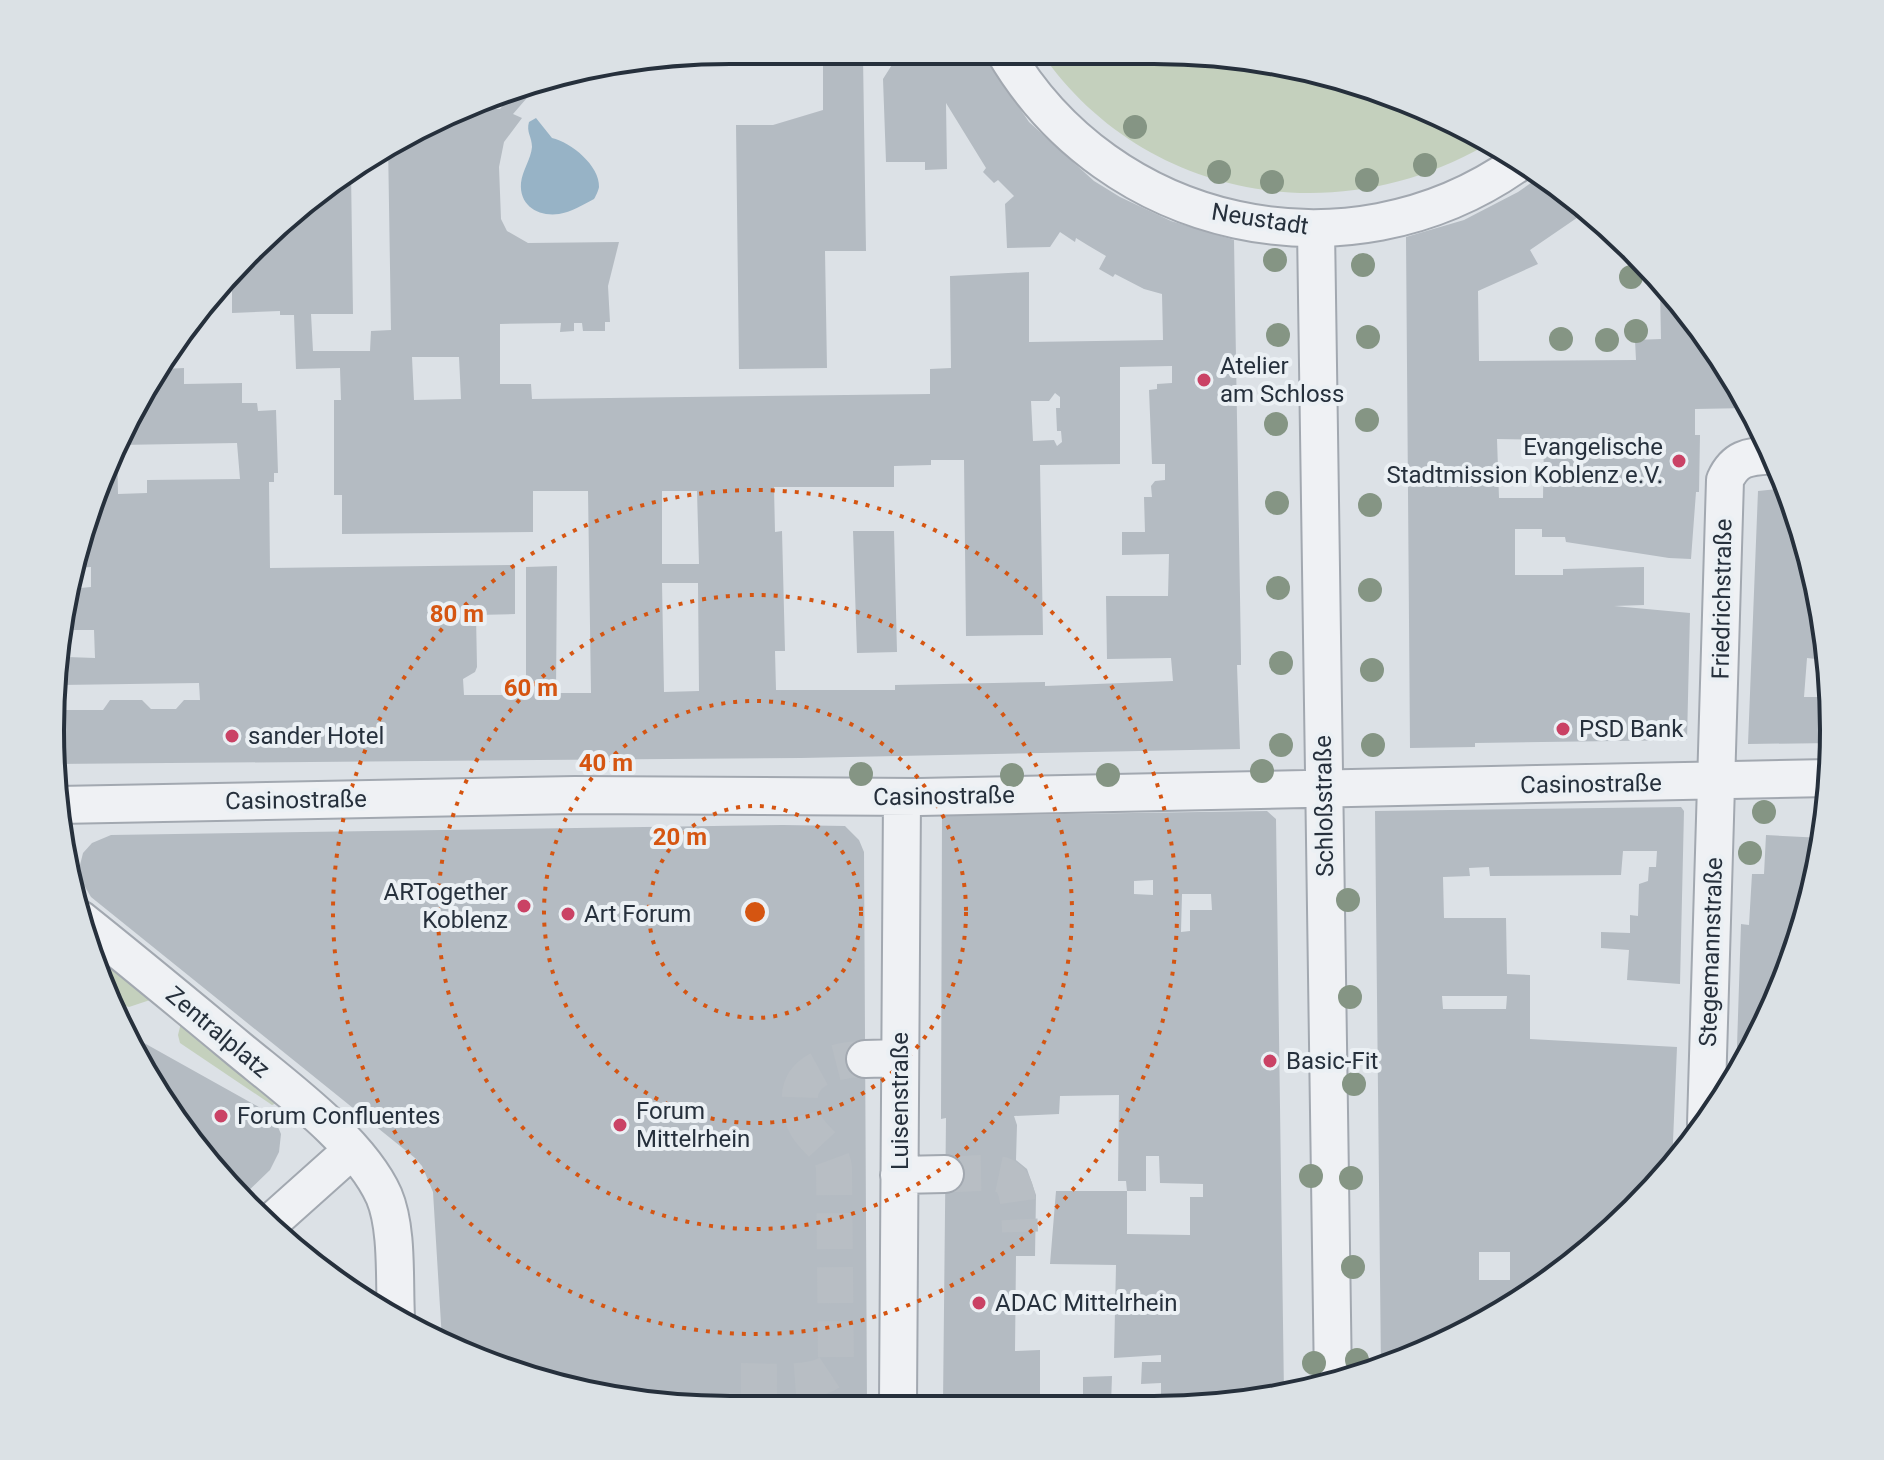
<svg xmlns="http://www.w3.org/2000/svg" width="1884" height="1460" viewBox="0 0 1884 1460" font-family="Roboto,sans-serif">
<rect width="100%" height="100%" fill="#dce1e6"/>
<path fill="#c4d0bd" d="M 1040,51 L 1198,51 L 1372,86 L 1484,146 C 1333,233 1140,198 1040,51 Z
M 82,928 L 156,998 L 129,1007 C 102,1000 87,954 82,928 Z
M 182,1019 L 277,1103 L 272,1105 L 180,1043 L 178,1035 Z"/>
<path fill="#97b3c6" d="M 536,118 L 552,138 C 571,142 600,166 599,187 C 599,189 595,198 594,199 C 583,205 571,212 559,214 C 539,217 519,206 521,183 C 522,171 531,159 532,147 C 532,137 526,132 529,122 Z"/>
<path fill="#b4bbc2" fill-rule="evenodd" d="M 823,50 L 875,50 L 863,57 L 866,251 L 825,251 L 827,368 L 739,369 L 736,125 L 773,125 L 823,110 Z
M 911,51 L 981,51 L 1029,122 L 1094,181 L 1120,197 L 1171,221 L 1234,240 L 1241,656 L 1241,665 L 1237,665 L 1240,749 L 801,758 L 52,764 L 58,710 L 103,710 L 110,700 L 142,700 L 151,709 L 176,709 L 184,700 L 200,700 L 199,683 L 60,685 L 64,648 L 67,657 L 95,658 L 94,630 L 66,630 L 70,589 L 91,587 L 91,567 L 72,568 L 73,554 L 117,448 L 118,494 L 147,493 L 147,480 L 240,479 L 237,443 L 118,445 L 141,390 L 158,368 L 158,384 L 162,384 L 162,369 L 184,368 L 184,384 L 242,383 L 242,403 L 257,403 L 258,411 L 276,410 L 278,473 L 274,473 L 274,482 L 269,482 L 270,568 L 515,565 L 515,614 L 476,615 L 477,667 L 475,672 L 463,679 L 464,695 L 514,695 L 513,688 L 526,688 L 526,567 L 557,566 L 556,693 L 591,693 L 588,491 L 533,491 L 533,532 L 342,534 L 342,495 L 334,495 L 334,400 L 341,400 L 340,368 L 296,369 L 294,315 L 280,315 L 280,311 L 232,313 L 232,272 L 249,249 L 351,171 L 353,314 L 311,314 L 313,351 L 370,351 L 371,331 L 391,330 L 388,142 L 469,108 L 500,109 L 518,88 L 546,76 L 513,114 L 522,118 L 504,142 L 499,167 L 501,219 L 507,231 L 528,243 L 619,242 L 608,286 L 610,322 L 605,322 L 605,331 L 583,331 L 582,323 L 574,323 L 574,331 L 560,332 L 561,323 L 500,324 L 500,384 L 531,384 L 532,399 L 930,394 L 930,369 L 951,368 L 950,276 L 1029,272 L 1029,342 L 1163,340 L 1162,294 L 1144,289 L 1115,274 L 1113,277 L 1099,269 L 1106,256 L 1089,246 L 1076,238 L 1075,242 L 1060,232 L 1050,247 L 1007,248 L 1005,204 L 1014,196 L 998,180 L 994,183 L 983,172 L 986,168 L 946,103 L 947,169 L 925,170 L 925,162 L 886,162 L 883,79 L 895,60 ZM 412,357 L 459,357 L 461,399 L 414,400 ZM 1172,366 L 1172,383 L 1157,384 L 1157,389 L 1149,390 L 1152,464 L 1165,464 L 1165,480 L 1155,481 L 1151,486 L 1152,497 L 1144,497 L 1145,532 L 1122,532 L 1122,555 L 1169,554 L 1168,596 L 1106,596 L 1107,659 L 1171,658 L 1173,681 L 1045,686 L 1045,682 L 895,685 L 895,690 L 776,690 L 775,651 L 785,651 L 782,531 L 775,532 L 774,487 L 894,487 L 894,466 L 931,465 L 931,460 L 964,460 L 966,636 L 1043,635 L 1040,465 L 1120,464 L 1120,367 ZM 1055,393 L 1060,397 L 1060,408 L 1056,408 L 1057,431 L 1061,431 L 1062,442 L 1057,446 L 1054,440 L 1033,441 L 1031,401 L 1049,401 ZM 662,491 L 697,491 L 699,564 L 662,564 ZM 662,583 L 698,583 L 699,691 L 664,692 Z
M 689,55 L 689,62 L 650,63 L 650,61 Z
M 1541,176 L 1568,190 L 1587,211 L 1530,250 L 1538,264 L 1478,291 L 1479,361 L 1636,360 L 1635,340 L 1661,339 L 1660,289 L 1720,353 L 1749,408 L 1695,409 L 1695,435 L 1700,435 L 1699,492 L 1696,492 L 1691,559 L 1669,558 L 1566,542 L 1565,537 L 1542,537 L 1542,529 L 1515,529 L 1515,575 L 1563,575 L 1563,569 L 1644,567 L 1644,605 L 1614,606 L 1690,613 L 1687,740 L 1475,743 L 1475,747 L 1410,748 L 1406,237 L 1464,220 L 1518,192 ZM 1497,439 L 1544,440 L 1543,498 L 1499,498 Z
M 1788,488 L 1803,540 L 1808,581 L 1816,580 L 1821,598 L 1816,659 L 1807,658 L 1804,697 L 1831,697 L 1833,743 L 1748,744 L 1758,491 Z
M 853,531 L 894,531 L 897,652 L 857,653 Z
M 1681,807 L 1684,811 L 1680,984 L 1627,980 L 1629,950 L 1601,948 L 1601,932 L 1630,933 L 1630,915 L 1638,916 L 1639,884 L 1648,881 L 1649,867 L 1656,867 L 1657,851 L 1623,851 L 1621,875 L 1490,876 L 1489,867 L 1469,868 L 1470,876 L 1443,877 L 1444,918 L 1506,918 L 1507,974 L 1530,975 L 1530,1039 L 1677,1047 L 1672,1165 L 1635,1211 L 1531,1296 L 1381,1370 L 1375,811 ZM 1442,996 L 1507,996 L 1506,1009 L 1443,1009 ZM 1479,1252 L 1510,1252 L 1510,1280 L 1479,1280 Z
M 1267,811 L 1276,819 L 1284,1395 L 1242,1404 L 1161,1404 L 1161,1383 L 1141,1384 L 1142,1362 L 1161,1362 L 1161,1355 L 1114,1358 L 1116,1265 L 1050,1264 L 1056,1191 L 1127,1191 L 1126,1181 L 1118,1181 L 1119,1095 L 1060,1096 L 1059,1114 L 1014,1116 L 1017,1125 L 1016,1160 L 1027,1169 L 1036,1195 L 1035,1256 L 1016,1256 L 1015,1351 L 1040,1350 L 1040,1404 L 943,1404 L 946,1118 L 941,1119 L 942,816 ZM 1153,880 L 1153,895 L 1134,894 L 1134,881 ZM 1182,894 L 1211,894 L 1212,910 L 1190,910 L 1190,931 L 1181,932 ZM 1146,1156 L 1159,1156 L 1160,1183 L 1203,1184 L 1203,1197 L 1190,1197 L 1190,1235 L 1127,1234 L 1127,1191 L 1146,1191 Z
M 783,825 L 845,826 L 859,840 L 864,852 L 867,1404 L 641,1404 L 511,1374 L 442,1340 L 433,1192 L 422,1166 L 415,1158 L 91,897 L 81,880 L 80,865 L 83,853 L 92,843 L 111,835 Z
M 1766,835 L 1823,838 L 1821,863 L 1782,991 L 1736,1077 L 1741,924 L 1749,925 L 1752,874 L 1764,874 Z
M 128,1034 L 266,1111 L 275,1120 L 281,1134 L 279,1152 L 270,1170 L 240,1199 L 164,1107 Z
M 1112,1376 L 1111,1404 L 1088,1404 L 1088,1397 L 1083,1397 L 1083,1377 Z"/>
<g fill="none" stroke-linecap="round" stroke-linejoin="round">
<path stroke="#b8bec4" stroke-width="36" stroke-dasharray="36 18" stroke-linecap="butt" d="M 945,1174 C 1008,1174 1018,1161 1020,1232
M 741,1381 C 764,1381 823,1387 836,1366 L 834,1168 C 831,1147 817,1143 807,1127 C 802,1119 801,1111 800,1103 C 796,1068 839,1059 865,1059"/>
<defs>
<path id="minor" d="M 1004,51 C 1109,231 1347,283 1517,164
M 1316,229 L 1333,1383
M 58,805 L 575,795 L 919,797 L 1829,778
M 80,919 C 134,962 187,1006 240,1050 C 286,1088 360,1142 384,1196 C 398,1229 394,1281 396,1317
M 865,1059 L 900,1058
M 1706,1124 L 1725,480 C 1736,456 1750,457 1774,455
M 899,1175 L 945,1174
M 267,1226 L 352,1150
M 898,1404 L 902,797"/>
</defs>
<use href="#minor" stroke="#a2a8b0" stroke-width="40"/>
<use href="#minor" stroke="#eff1f4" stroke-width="36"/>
</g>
<g fill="#859584">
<circle cx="1135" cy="127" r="12"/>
<circle cx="1425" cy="165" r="12"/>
<circle cx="1219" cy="172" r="12"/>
<circle cx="1367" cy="180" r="12"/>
<circle cx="1272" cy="182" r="12"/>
<circle cx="1275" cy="260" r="12"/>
<circle cx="1363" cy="265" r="12"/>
<circle cx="1631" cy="277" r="12"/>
<circle cx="1636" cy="331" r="12"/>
<circle cx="1278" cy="335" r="12"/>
<circle cx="1368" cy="337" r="12"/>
<circle cx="1561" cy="339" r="12"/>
<circle cx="1607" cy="340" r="12"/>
<circle cx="1367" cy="420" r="12"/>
<circle cx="1276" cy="424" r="12"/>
<circle cx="1277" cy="503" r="12"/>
<circle cx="1370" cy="505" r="12"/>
<circle cx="1278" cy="588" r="12"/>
<circle cx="1370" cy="590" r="12"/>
<circle cx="1281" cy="663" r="12"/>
<circle cx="1372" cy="670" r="12"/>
<circle cx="1281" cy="745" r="12"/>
<circle cx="1373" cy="745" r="12"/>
<circle cx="1262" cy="771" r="12"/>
<circle cx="861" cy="774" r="12"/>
<circle cx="1012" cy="775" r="12"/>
<circle cx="1108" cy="775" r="12"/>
<circle cx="1764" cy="812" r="12"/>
<circle cx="1750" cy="853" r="12"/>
<circle cx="1348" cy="900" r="12"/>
<circle cx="1350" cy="997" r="12"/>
<circle cx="1354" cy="1084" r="12"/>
<circle cx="1311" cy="1176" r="12"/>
<circle cx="1351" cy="1178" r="12"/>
<circle cx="1353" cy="1267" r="12"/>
<circle cx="1357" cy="1360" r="12"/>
<circle cx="1314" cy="1363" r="12"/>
</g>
<g fill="none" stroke="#d55511" stroke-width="4" stroke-dasharray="4 8">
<circle cx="755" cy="912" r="106"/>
<circle cx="755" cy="912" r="211"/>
<circle cx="755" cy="912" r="317"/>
<circle cx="755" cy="912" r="422"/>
</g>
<g fill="#ca4265" stroke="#ebf0f4" stroke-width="3">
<circle cx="1204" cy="380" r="8"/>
<circle cx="1679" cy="461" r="8"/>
<circle cx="1563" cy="729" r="8"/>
<circle cx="232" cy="736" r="8"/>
<circle cx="524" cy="906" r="8"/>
<circle cx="568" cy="914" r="8"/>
<circle cx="1270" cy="1061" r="8"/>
<circle cx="221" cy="1116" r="8"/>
<circle cx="620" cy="1125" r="8"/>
<circle cx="979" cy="1303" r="8"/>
</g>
<g text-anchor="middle" stroke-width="8" stroke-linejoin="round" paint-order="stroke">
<g font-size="24" fill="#26303c" stroke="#ebf0f4">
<text transform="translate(1260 219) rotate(9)" y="8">Neustadt</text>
<text transform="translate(1722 599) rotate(-89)" y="8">Friedrichstraße</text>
<text transform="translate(1591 784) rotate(-1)" y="8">Casinostraße</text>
<text transform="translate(944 796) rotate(-1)" y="8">Casinostraße</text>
<text transform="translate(296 800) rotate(-1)" y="8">Casinostraße</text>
<text transform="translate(1324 806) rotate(-91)" y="8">Schloßstraße</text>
<text transform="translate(1711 952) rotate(-88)" y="8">Stegemannstraße</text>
<text transform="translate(218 1032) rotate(40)" y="8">Zentralplatz</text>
<text transform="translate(900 1101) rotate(-90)" y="8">Luisenstraße</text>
</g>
<g font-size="24" fill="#26303c" stroke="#ebf0f4" text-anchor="start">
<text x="1220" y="374">Atelier<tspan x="1220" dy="28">am Schloss</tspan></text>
<text x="1663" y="455" text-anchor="end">Evangelische<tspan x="1663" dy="28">Stadtmission Koblenz e.V.</tspan></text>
<text x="1579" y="737">PSD Bank</text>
<text x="248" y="744">sander Hotel</text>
<text x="508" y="900" text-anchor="end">ARTogether<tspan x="508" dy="28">Koblenz</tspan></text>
<text x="584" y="922">Art Forum</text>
<text x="1286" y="1069">Basic-Fit</text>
<text x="636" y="1119">Forum<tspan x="636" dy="28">Mittelrhein</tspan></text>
<text x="237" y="1124">Forum Confluentes</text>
<text x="995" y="1311">ADAC Mittelrhein</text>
</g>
</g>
<path d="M0 0H1884V1460H0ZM730 64H1154A666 666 0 0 1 1820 730V730A666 666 0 0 1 1154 1396H730A666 666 0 0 1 64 730V730A666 666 0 0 1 730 64Z" fill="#dbe1e5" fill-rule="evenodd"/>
<path fill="none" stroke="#26303c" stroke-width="4" d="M730 64H1154A666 666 0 0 1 1820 730V730A666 666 0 0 1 1154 1396H730A666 666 0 0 1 64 730V730A666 666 0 0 1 730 64Z"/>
<circle cx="755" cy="912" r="12" fill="#d55511" stroke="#ebf0f4" stroke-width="4"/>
<g font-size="24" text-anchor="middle" font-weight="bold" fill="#d55511" stroke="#ebf0f4" stroke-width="8" stroke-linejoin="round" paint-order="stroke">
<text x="457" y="622">80 m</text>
<text x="531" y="696">60 m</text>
<text x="606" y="771">40 m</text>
<text x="680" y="845">20 m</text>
</g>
</svg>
